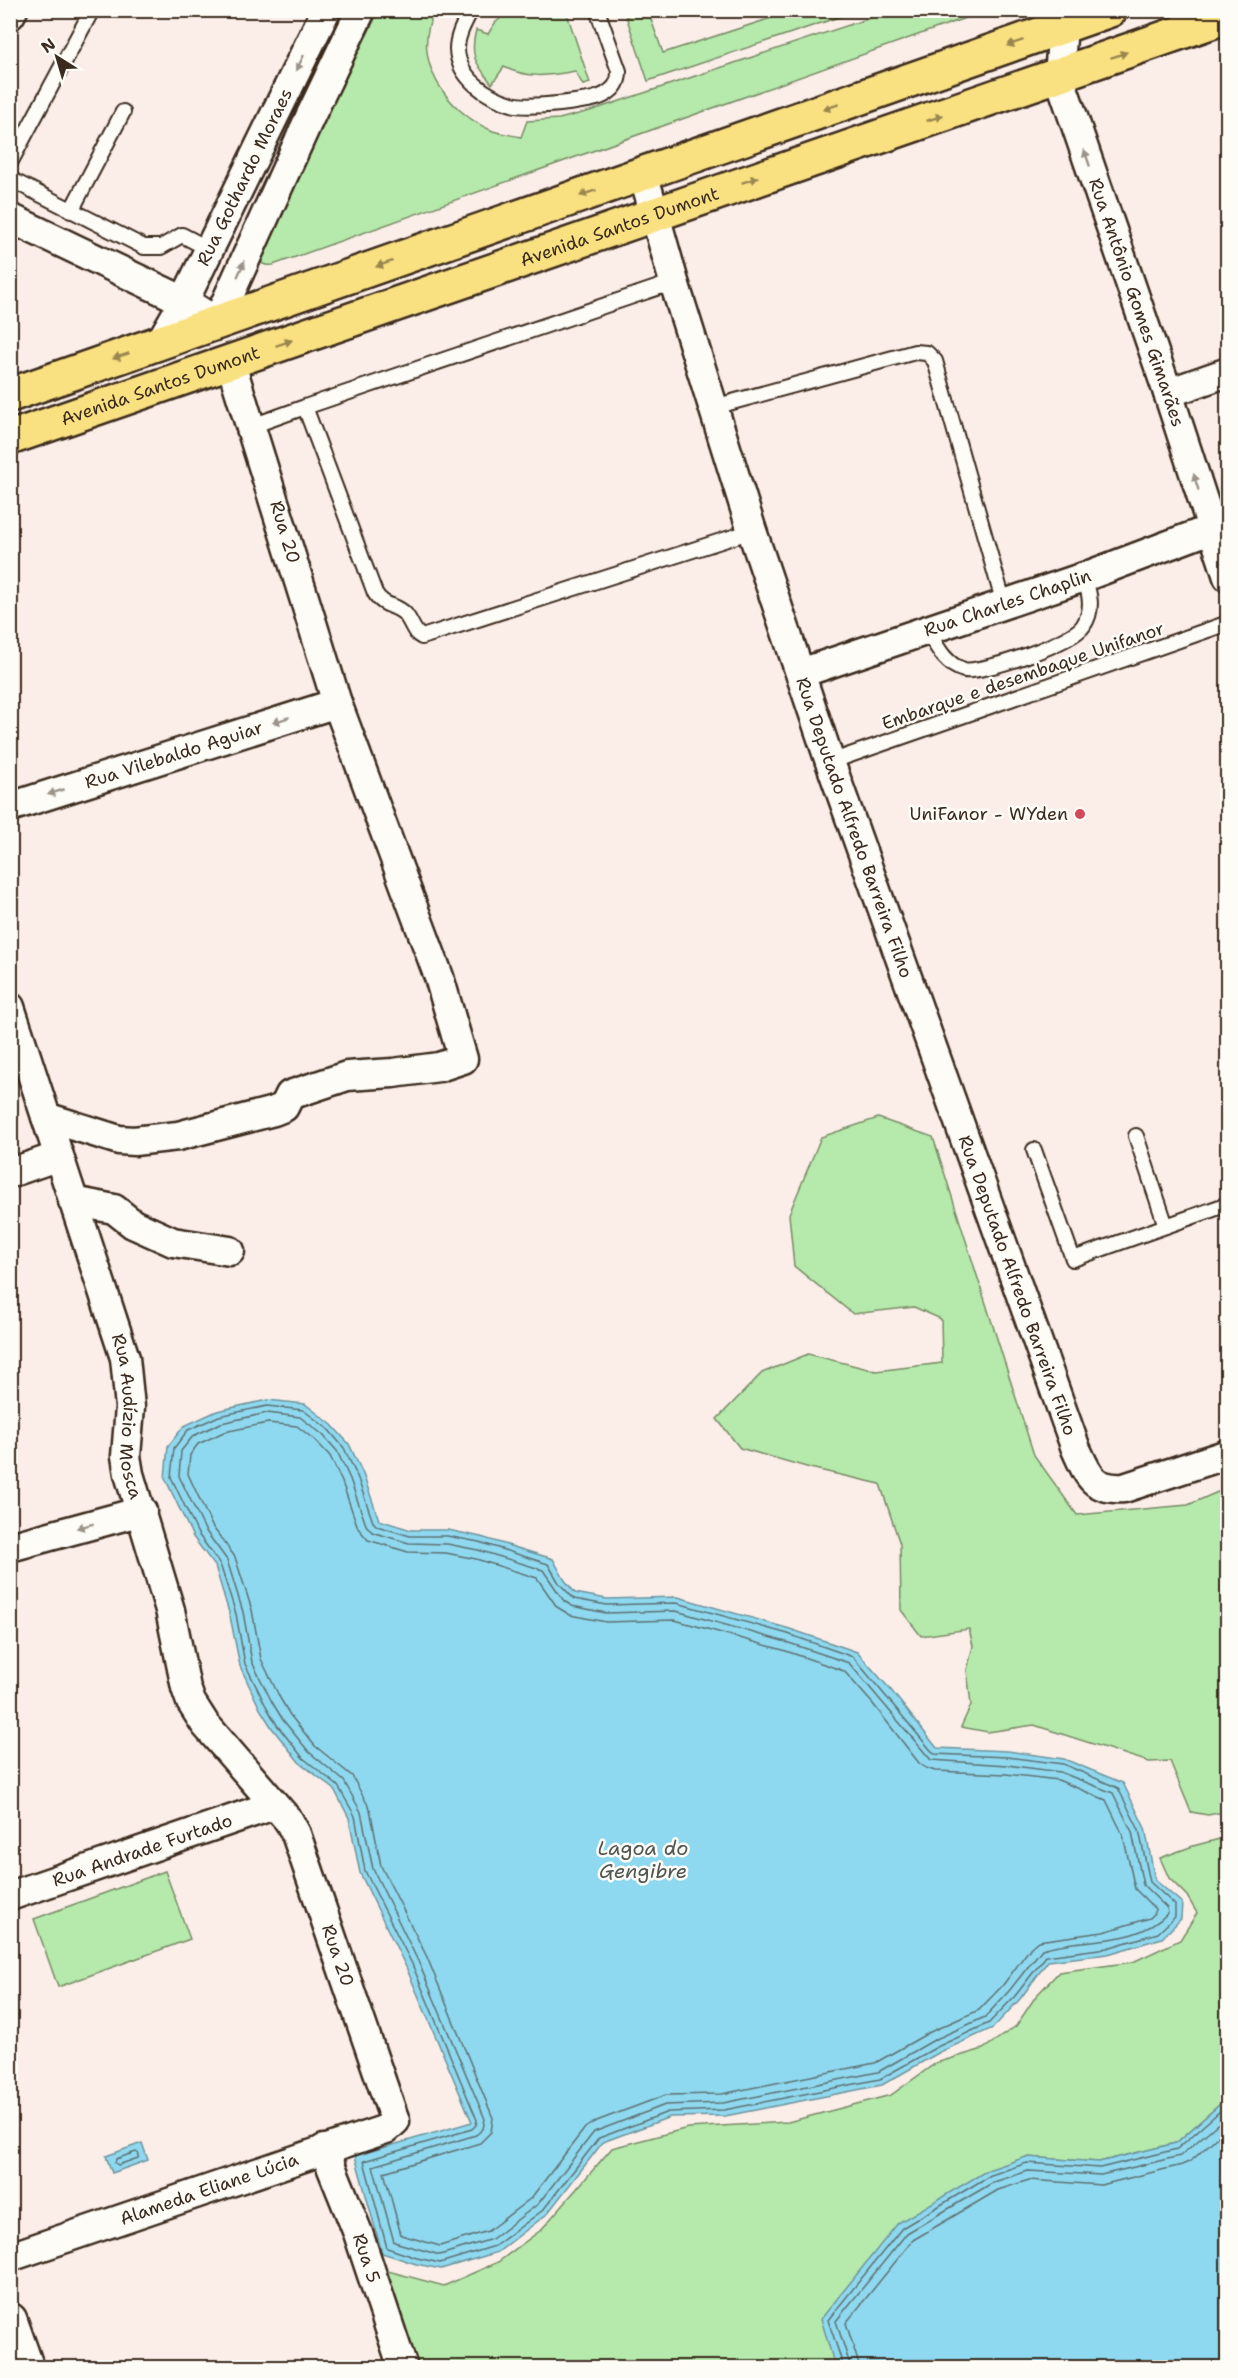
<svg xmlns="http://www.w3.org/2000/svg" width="1238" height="2378" viewBox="0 0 1238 2378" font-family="'Shantell Sans',sans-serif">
<rect width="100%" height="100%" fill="#fbeee9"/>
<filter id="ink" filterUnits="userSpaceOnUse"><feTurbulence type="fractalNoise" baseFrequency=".0167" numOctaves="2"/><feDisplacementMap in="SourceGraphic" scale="12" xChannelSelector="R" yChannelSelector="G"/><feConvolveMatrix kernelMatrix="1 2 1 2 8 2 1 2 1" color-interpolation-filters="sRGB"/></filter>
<g filter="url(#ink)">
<path fill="#b5eaac" stroke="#788a65" stroke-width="1.5" d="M 379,11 L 435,11 C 409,59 447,112 493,131 C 502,134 512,135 521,137 L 527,121 L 559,119 L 590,111 L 891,11 L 985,11 L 273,265 C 264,266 260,264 257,255 Z
M 509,11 L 566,11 L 590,83 L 583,85 L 575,71 C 549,76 528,79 504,67 L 492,84 C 476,64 469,56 476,30 L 488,34 L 495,23 Z
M 643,11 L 648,11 L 663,53 L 793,11 L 857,11 L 648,81 L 626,16 Z
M 878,1118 L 933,1137 L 1034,1455 L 1077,1515 L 1188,1505 L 1227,1488 L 1227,1816 L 1223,1812 L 1208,1815 L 1191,1812 L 1170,1761 L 1149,1762 L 1034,1725 L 988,1732 L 961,1727 L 971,1705 L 967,1670 L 973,1646 L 969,1629 L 921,1636 L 901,1610 L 900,1544 L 880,1484 L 810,1468 L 740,1448 L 717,1419 L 762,1373 L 808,1354 L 876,1371 L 942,1363 L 941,1319 L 914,1307 L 853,1314 L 794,1266 L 789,1214 L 821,1137 Z
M 1227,1837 L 1227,2098 L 1176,2143 L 1099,2162 L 1026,2157 L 834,2363 L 841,2367 L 411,2367 L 377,2268 L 444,2286 L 498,2262 L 541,2230 L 612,2148 L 688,2128 L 788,2122 L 891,2095 L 936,2063 L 983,2049 L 1016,2026 L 1036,1996 L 1059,1972 L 1133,1962 L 1180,1940 L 1197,1913 L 1187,1896 L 1169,1878 L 1160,1858 L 1193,1846 Z
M 165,1871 L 190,1939 L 58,1987 L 34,1919 Z"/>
<path fill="#8fd9f0" stroke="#6d939c" stroke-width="1.5" d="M 267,1400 L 305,1404 L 332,1425 L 349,1444 L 363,1474 L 379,1520 L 411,1530 L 448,1530 L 481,1537 L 553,1559 L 564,1579 L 575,1593 L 607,1599 L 678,1597 L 790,1629 L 857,1652 L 890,1689 L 937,1748 L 1008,1751 L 1064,1759 L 1123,1783 L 1145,1828 L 1155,1880 L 1182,1903 L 1181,1919 L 1162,1938 L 1108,1954 L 1048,1961 L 1020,1999 L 993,2028 L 940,2052 L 882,2085 L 725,2116 L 670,2117 L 603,2142 L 547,2214 L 498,2252 L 441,2269 L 416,2264 L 382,2253 L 355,2156 L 472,2122 L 406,1967 L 360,1873 L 349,1818 L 334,1789 L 299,1762 L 272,1728 L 260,1709 L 240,1666 L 230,1616 L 215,1566 L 193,1537 L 165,1478 L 168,1446 L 184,1426 L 217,1411 Z
M 1227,2098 L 1227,2367 L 841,2368 L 834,2363 L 821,2319 L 898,2223 L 988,2170 L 1026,2157 L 1099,2162 L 1176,2143 Z
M 142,2143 L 148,2160 L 112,2173 L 106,2156 Z"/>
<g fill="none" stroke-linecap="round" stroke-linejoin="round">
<path stroke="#5d7072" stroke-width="1.5" d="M 267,1406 L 303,1410 L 328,1429 L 344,1448 L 357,1476 L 373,1522 L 377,1526 L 410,1536 L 447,1536 L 479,1542 L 548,1564 L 559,1583 L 574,1599 L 607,1605 L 677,1603 L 788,1634 L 853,1657 L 934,1754 L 1007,1757 L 1063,1764 L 1118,1788 L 1139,1830 L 1150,1882 L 1175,1905 L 1175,1917 L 1158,1933 L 1107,1948 L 1046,1956 L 1015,1996 L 989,2023 L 937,2047 L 880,2079 L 724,2110 L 668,2112 L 599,2138 L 543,2210 L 495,2246 L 440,2263 L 417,2258 L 387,2248 L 364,2161 L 472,2129 L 476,2125 L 477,2120 L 412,1964 L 365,1871 L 355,1816 L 338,1786 L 303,1758 L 277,1725 L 266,1706 L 245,1664 L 236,1614 L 220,1564 L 198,1534 L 171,1477 L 174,1448 L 188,1430 L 219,1416 Z
M 267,1413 L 300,1417 L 323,1435 L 337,1451 L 350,1479 L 366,1525 L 372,1532 L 409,1543 L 447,1544 L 478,1550 L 543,1570 L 564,1601 L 572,1606 L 606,1613 L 676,1611 L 786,1642 L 849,1663 L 931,1760 L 1007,1765 L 1060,1772 L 1113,1793 L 1132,1832 L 1143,1885 L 1167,1908 L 1168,1913 C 1134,1948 1083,1936 1042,1949 L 1009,1991 L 985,2017 L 934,2040 L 878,2072 L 723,2103 L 665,2105 L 594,2132 L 538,2204 L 492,2239 L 440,2255 L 394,2242 L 373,2166 L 476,2135 L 483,2129 L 485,2119 L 418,1961 L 373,1869 L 361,1812 L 344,1781 L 309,1752 L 283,1720 L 272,1702 L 252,1662 L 243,1612 L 227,1560 L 205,1530 L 179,1476 L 181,1451 L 193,1436 L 221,1423 Z
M 268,1423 L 297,1426 L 316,1441 L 330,1456 L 342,1482 L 358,1528 L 368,1540 L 408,1552 L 446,1553 L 476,1559 L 537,1578 L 557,1607 L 570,1615 L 606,1622 L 675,1620 L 783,1650 L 844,1671 L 873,1704 L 919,1763 L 926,1768 L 935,1771 L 1006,1774 L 1058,1780 L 1106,1800 L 1123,1835 L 1135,1889 L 1155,1909 L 1155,1913 L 1150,1918 L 1103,1932 L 1038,1941 L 1031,1947 L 1003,1985 L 979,2010 L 930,2032 L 875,2063 L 722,2094 L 666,2095 L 594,2122 L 585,2128 L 531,2198 L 488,2231 L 440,2246 L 401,2235 L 384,2172 L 480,2143 L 491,2132 L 493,2118 L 427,1957 L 381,1866 L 370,1809 L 352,1776 L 315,1746 L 290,1715 L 280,1698 L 261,1659 L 252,1610 L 235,1557 L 212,1526 L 188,1474 L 190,1455 L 198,1444 L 224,1432 Z
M 136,2152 L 139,2154 L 138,2158 L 118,2165 L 115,2163 L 116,2159 Z
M 844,2368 L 828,2320 L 902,2228 L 991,2175 L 1027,2163 L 1100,2168 L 1177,2149 L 1228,2104
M 851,2368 L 836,2321 L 907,2233 L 994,2182 L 1028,2171 L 1101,2175 L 1180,2156 L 1228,2115
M 860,2368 L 846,2323 L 913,2240 L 998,2190 L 1029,2180 L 1101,2185 L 1182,2165 L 1191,2161 L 1228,2127"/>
<defs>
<path id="service" d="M 471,10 C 465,22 457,35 457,49 C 458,78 487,97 512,104 C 524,108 562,104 575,102 C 587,100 601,99 610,91 C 617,86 619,80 619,71 L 597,10
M 10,163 L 92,10
M 10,179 L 144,247 L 161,247 L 182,235 L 209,249
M 71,211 L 123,112
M 305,407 L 674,282
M 714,407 L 915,352 L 927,353 L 935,361 L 1004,604
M 252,426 L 305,407 L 375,593 C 384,608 396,604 405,614 C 412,622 413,633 422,637 L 752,531
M 927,630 C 936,645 945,665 964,670 C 982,674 1073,642 1083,626 C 1094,610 1090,594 1084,577
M 830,762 L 1228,623
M 1136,1136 L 1166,1226
M 1034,1150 L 1073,1259 L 1228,1204"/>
<g id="minor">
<path id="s1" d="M 1059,10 L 1063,26 L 1059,76 L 1168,393 L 1228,577"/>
<path d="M 10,15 L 13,10"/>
<path id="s2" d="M 643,173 L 674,282 L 752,531 L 830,762 L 1076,1449 C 1088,1475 1092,1490 1124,1488 L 1228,1454"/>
<path d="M 10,218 L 184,301 L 217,322 L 309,119 L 361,10"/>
<path id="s3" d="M 161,341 L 184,301 L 326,10"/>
<path d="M 1168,393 L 1228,372"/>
<path id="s4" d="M 801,673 L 1084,577 L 1211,529"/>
<path id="s5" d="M 10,807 L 337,703"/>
<path id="s6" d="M 10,1007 L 125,1358 L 130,1407 L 126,1456 L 129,1474 L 170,1610 L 186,1688 L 191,1702 L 205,1724 L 289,1821 L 296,1834 L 395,2121 L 386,2129 L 10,2257"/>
<path d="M 46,1117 L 119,1140 L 134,1141 L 178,1136 L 274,1111 L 284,1107 L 290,1095 L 347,1076 L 393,1073 L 439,1067 L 463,1059 L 439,977 L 337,703 L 230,361"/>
<path d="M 10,1173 L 59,1156"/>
<path d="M 73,1201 L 114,1209 L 133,1224 L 173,1242 L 230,1251"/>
<path d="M 10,1547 L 142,1511"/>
<path id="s7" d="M 10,1896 L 274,1805"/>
<path id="s8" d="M 324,2149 L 358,2233 L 403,2368"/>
</g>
<path id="tertiary" d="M 10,2320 L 27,2368"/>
<g id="primary">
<path d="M 10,395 L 1110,10"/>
<path id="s9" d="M 10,438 L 1228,16"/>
</g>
</defs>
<use href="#service" stroke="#3b2a1e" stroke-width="18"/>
<use href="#minor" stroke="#3b2a1e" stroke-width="33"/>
<use href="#tertiary" stroke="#3b2a1e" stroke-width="38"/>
<use href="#primary" stroke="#3b2a1e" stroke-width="38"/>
<use href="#service" stroke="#fdfcf7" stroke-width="14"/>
<use href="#minor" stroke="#fdfcf7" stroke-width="28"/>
<use href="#tertiary" stroke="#fdfcf7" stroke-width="33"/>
<use href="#primary" stroke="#f9e181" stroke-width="33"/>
</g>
<defs><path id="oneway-solid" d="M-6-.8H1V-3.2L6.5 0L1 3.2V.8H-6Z" transform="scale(1.5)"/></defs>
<g fill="#9a8650">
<use href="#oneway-solid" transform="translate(1015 43) rotate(161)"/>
<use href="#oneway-solid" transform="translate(1119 55) rotate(-19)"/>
<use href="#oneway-solid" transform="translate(831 107) rotate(161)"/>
<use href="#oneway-solid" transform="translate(935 118) rotate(-19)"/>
<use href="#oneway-solid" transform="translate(750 180) rotate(-19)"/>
<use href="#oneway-solid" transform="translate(588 193) rotate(161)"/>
<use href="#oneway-solid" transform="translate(384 264) rotate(161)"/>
<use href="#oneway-solid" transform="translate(284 343) rotate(-19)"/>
<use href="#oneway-solid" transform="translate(121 356) rotate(161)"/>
</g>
<g fill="#9c938a">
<use href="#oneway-solid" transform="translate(300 63) rotate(116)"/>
<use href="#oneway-solid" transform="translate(1087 158) rotate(-109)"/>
<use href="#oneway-solid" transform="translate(241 269) rotate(-66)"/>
<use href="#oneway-solid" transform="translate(1196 482) rotate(-107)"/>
<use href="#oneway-solid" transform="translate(281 720) rotate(162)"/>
<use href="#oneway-solid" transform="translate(56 792) rotate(162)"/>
<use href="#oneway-solid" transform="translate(85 1526) rotate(165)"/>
</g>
</g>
<circle fill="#d1495b" stroke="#fdfcf7" stroke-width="2" cx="1080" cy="814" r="6"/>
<g text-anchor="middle" stroke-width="5" stroke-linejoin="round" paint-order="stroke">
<g font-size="18" fill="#3b2a1e" stroke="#fdfcf7">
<text dy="6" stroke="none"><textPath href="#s3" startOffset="184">Rua Gothardo Moraes</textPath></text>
<text dy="6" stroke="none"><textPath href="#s9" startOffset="645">Avenida Santos Dumont</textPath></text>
<text dy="6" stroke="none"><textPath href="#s1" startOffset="306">Rua Antônio Gomes Gimarães</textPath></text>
<text dy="6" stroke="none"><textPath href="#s9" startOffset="159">Avenida Santos Dumont</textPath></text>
<text transform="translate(285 532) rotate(73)" y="6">Rua 20</text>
<text dy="6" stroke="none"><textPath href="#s4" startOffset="218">Rua Charles Chaplin</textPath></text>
<text transform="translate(1023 676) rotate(-19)" y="6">Embarque e desembaque Unifanor</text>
<text dy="6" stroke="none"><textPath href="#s5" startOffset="172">Rua Vilebaldo Aguiar</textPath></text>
<text dy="6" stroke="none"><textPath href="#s2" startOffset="688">Rua Deputado Alfredo Barreira Filho</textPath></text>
<text dy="6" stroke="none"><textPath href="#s2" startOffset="1174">Rua Deputado Alfredo Barreira Filho</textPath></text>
<text dy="6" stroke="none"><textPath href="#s6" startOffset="428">Rua Audízio Mosca</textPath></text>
<text dy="6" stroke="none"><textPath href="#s7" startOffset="140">Rua Andrade Furtado</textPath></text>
<text dy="6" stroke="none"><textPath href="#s6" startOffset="1020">Rua 20</textPath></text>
<text transform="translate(209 2189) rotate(-19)" y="6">Alameda Eliane Lúcia</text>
<text dy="6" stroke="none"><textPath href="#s8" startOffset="117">Rua 5</textPath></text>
</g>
<g font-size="18" fill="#3b2a1e" stroke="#fdfcf7" text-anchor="end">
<text x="1068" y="820">UniFanor - WYden</text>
</g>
<g font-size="20" font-style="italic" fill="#505652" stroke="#fdfcf7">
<text x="643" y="1855">Lagoa do<tspan x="643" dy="23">Gengibre</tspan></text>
</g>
</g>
<rect width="1238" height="2378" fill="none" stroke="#fdfcf7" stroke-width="36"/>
<rect x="18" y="18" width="1202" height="2342" fill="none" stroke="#3b2a1e" stroke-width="2" filter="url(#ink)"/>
<g transform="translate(57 57) rotate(323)" stroke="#fdfcf7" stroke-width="4.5" paint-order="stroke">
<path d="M0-4.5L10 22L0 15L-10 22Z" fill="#3b2a1e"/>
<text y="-9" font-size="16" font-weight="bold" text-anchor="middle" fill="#3b2a1e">N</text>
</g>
</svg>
